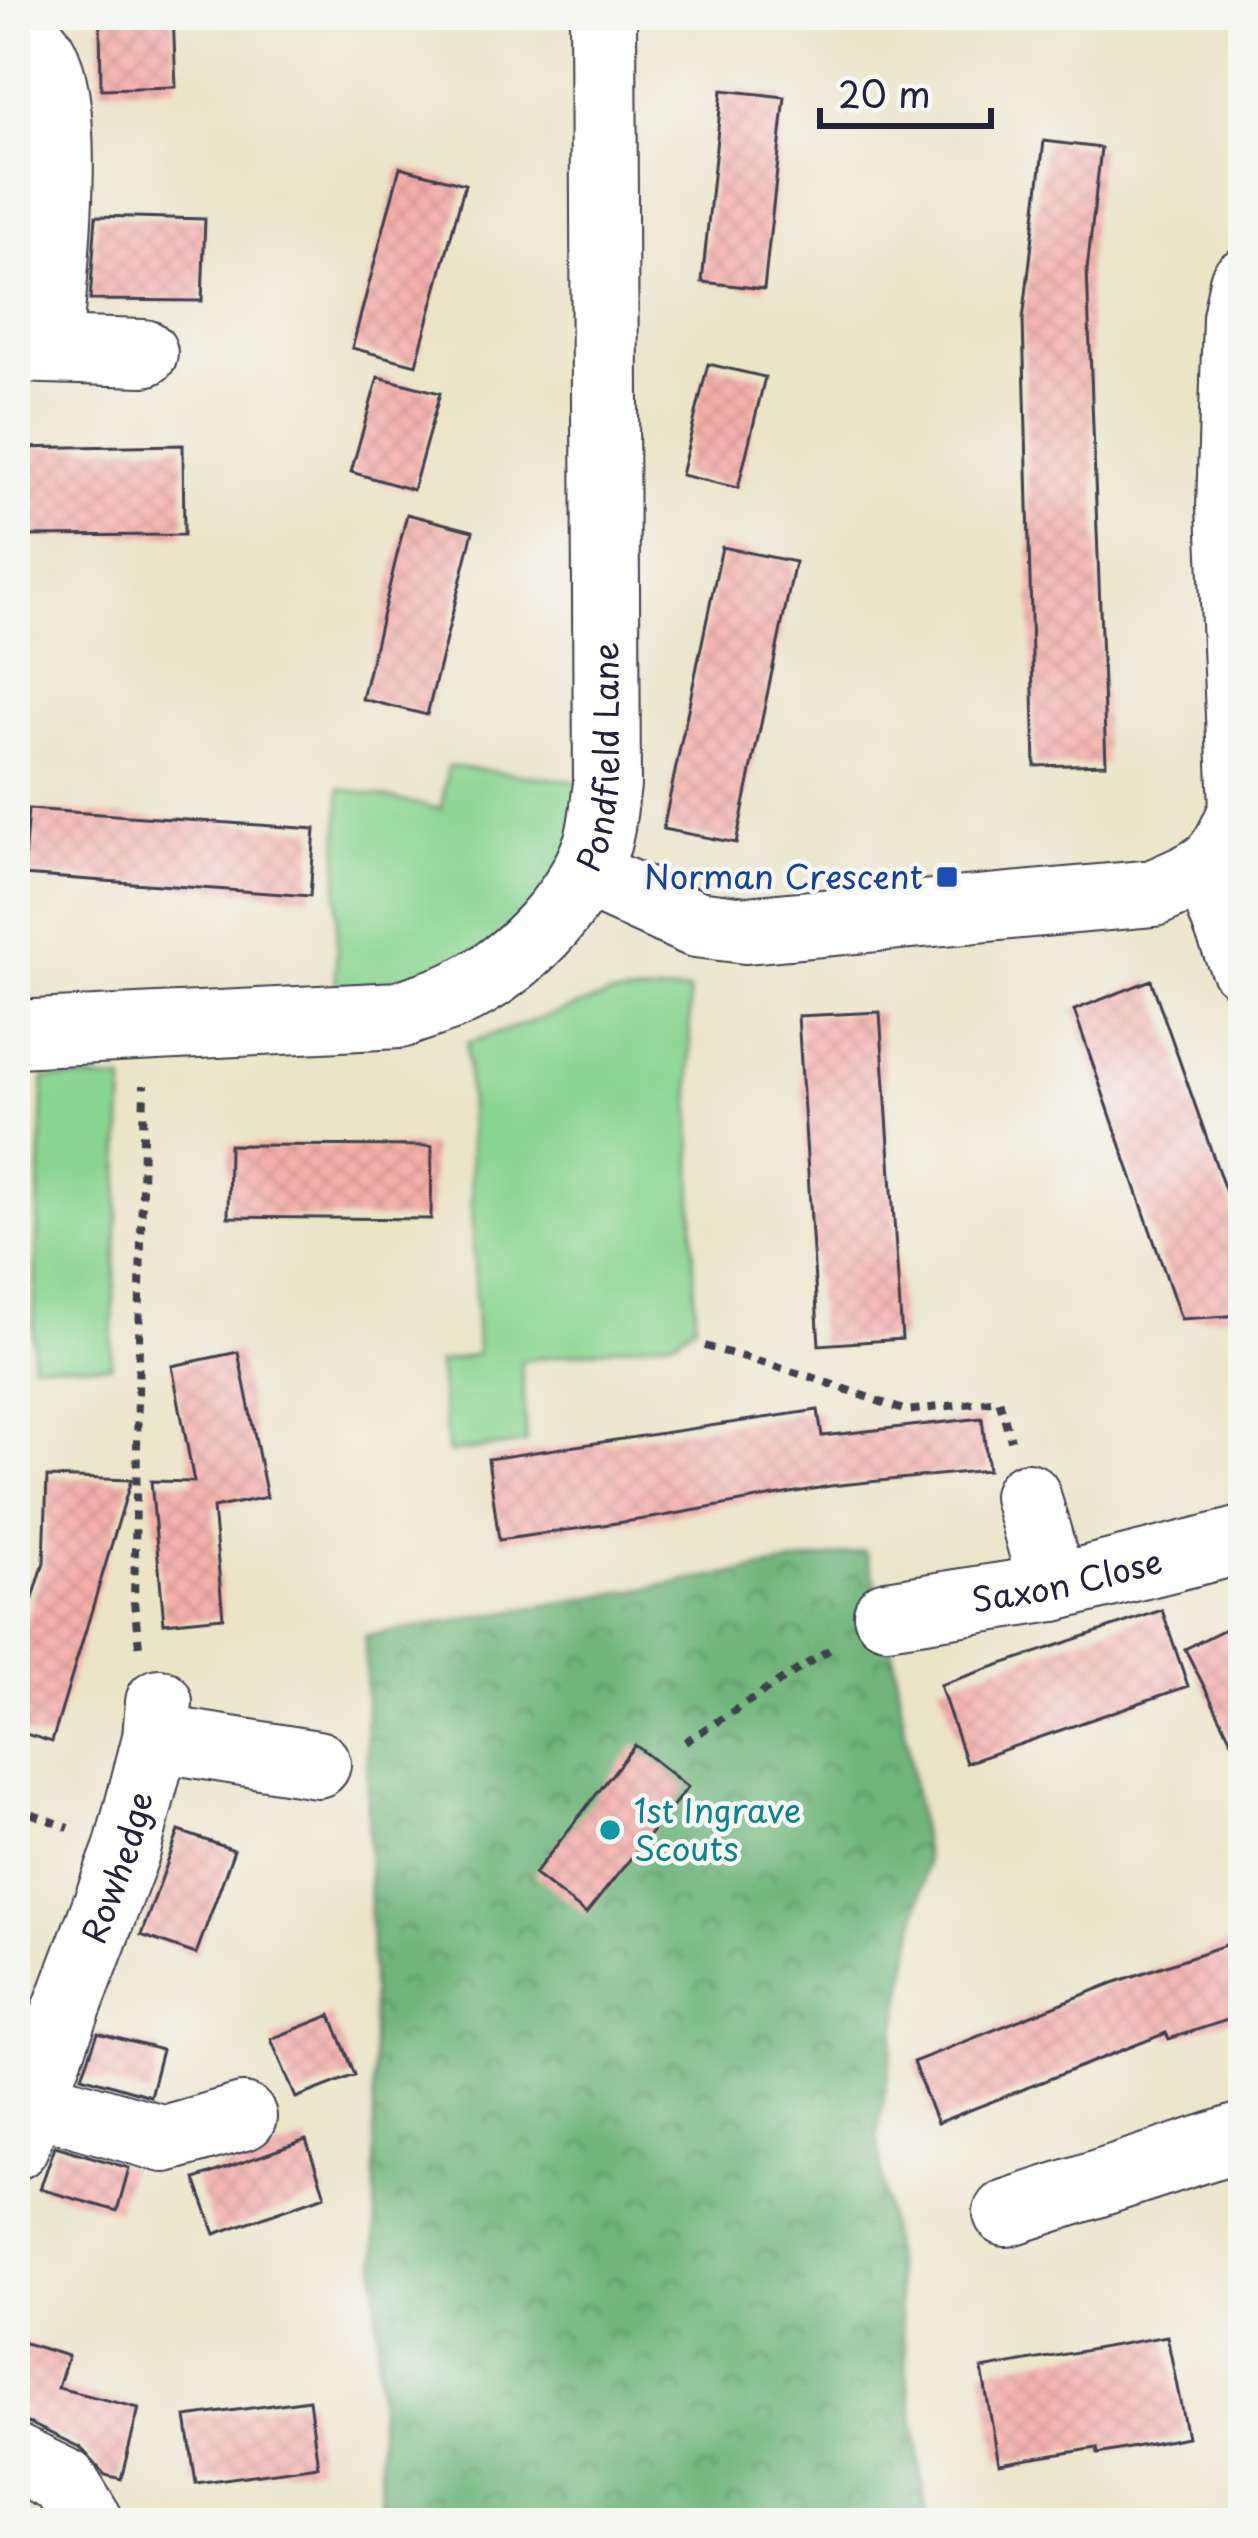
<svg xmlns="http://www.w3.org/2000/svg" width="1258" height="2538" viewBox="0 0 1258 2538" font-family="'Playpen Sans',sans-serif">
<defs>
<pattern id="forest-crowns" width="20" height="18" patternUnits="userSpaceOnUse" patternTransform="scale(3)"><rect width="20" height="18" fill="#6fb67c"/><path d="M2 6a3 3 0 1 1 6 0M12 15a3 3 0 1 1 6 0" fill="none" stroke="#5b9467"/></pattern>
<pattern id="building-cross-hatch" width="8" height="8" patternUnits="userSpaceOnUse" patternTransform="scale(3)"><rect width="8" height="8" fill="#f5afaa"/><path d="M0 0l8 8M0 8l8-8" fill="none" stroke="#d29693"/></pattern>
</defs>
<rect width="100%" height="100%" fill="#f6f6f2"/>
<filter id="ink" filterUnits="userSpaceOnUse"><feTurbulence type="fractalNoise" baseFrequency=".00833" numOctaves="2"/><feDisplacementMap in="SourceGraphic" scale="24" xChannelSelector="R" yChannelSelector="G"/><feConvolveMatrix kernelMatrix="1 2 1 2 8 2 1 2 1" color-interpolation-filters="sRGB"/></filter>
<filter id="wash" filterUnits="userSpaceOnUse"><feTurbulence type="fractalNoise" baseFrequency=".004" numOctaves="4" result="noise"/><feDisplacementMap in="SourceGraphic" scale="48" xChannelSelector="R" yChannelSelector="G"/><feGaussianBlur stdDeviation="2.7" result="paint"/><feColorMatrix in="noise" values="0 0 0 0 0 0 0 0 0 0 0 0 0 0 0 0 0 1.4 0 .05"/><feComposite in="paint" operator="in"/></filter>
<g filter="url(#wash)">
<rect width="100%" height="100%" fill="#ebe4c7"/>
<path fill="#8ad592" stroke="#567c66" stroke-width="3" d="M 448,766 L 607,785 L 549,922 L 335,1018 L 340,788 L 441,809 Z
M 689,991 L 695,1323 L 676,1339 L 521,1361 L 526,1443 L 448,1453 L 438,1363 L 477,1354 L 467,1043 L 609,996 Z
M 44,1078 L 124,1081 L 111,1366 L 32,1363 Z"/>
<path fill="url(#forest-crowns)" stroke="#486c5c" stroke-width="3" d="M 865,1551 L 887,1614 L 926,1864 L 877,2136 L 927,2523 L 381,2523 L 365,1636 Z"/>
<g id="blocks">
<path fill="url(#building-cross-hatch)" d="M 100,15 L 173,15 L 176,87 L 101,89 Z
M 722,90 L 785,97 L 764,289 L 702,282 Z
M 1044,141 L 1101,148 L 1087,270 L 1106,764 L 1035,766 L 1023,320 Z
M 400,167 L 465,184 L 416,365 L 352,348 Z
M 96,216 L 205,219 L 202,301 L 90,300 Z
M 708,364 L 765,377 L 738,488 L 681,475 Z
M 378,377 L 440,393 L 413,490 L 351,472 Z
M 183,445 L 184,535 L 15,536 L 15,448 Z
M 407,514 L 473,531 L 427,715 L 362,699 Z
M 722,547 L 795,562 L 736,843 L 663,829 Z
M 28,809 L 315,829 L 310,896 L 23,875 Z
M 1151,980 L 1243,1241 L 1243,1315 L 1181,1319 L 1074,1010 Z
M 880,1012 L 902,1339 L 819,1345 L 798,1016 Z
M 229,1145 L 432,1146 L 431,1219 L 228,1217 Z
M 238,1352 L 267,1497 L 213,1508 L 223,1617 L 164,1623 L 151,1481 L 194,1482 L 172,1366 Z
M 818,1410 L 822,1436 L 982,1418 L 988,1470 L 830,1486 L 658,1517 L 499,1540 L 488,1459 Z
M 47,1477 L 131,1480 L 52,1742 L 15,1731 L 15,1658 L 44,1562 Z
M 1162,1610 L 1188,1686 L 966,1763 L 940,1685 Z
M 1225,1629 L 1243,1665 L 1243,1763 L 1185,1649 Z
M 635,1745 L 688,1787 L 586,1914 L 534,1874 Z
M 179,1831 L 234,1850 L 196,1954 L 141,1935 Z
M 1243,1939 L 1243,2015 L 1169,2039 L 1166,2033 L 937,2123 L 913,2062 L 1113,1983 Z
M 331,2015 L 355,2075 L 296,2098 L 271,2039 Z
M 98,2033 L 162,2050 L 150,2096 L 82,2076 Z
M 306,2140 L 325,2195 L 215,2234 L 195,2179 Z
M 55,2146 L 129,2168 L 117,2211 L 40,2189 Z
M 1167,2336 L 1187,2437 L 1098,2454 L 1097,2448 L 999,2464 L 982,2369 Z
M 15,2340 L 68,2356 L 58,2388 L 139,2408 L 121,2479 L 105,2475 L 81,2448 L 31,2424 L 15,2421 Z
M 309,2400 L 318,2466 L 196,2483 L 186,2417 Z"/>
</g>
</g>
<g filter="url(#ink)">
<use href="#blocks" fill-opacity="0" stroke="#403f50" stroke-width="3"/>
<g fill="none" stroke-linecap="round" stroke-linejoin="round">
<defs>
<g id="minor">
<path d="M 15,29 C 22,34 32,39 37,45 C 78,92 52,285 48,350"/>
<path d="M 15,349 L 144,353"/>
<path d="M 1206,870 L 1243,965"/>
<path d="M 585,874 L 696,924 L 746,930 L 1154,893 C 1211,868 1220,867 1243,808 L 1230,508 L 1236,318 L 1243,282"/>
<path id="s1" d="M 15,1034 L 400,1015 C 417,1008 436,1003 453,996 C 515,969 577,905 598,841 C 603,823 604,803 607,785 L 603,15"/>
<path d="M 1027,1496 L 1053,1588"/>
<path id="s2" d="M 887,1614 L 1053,1588 L 1243,1540"/>
<path d="M 156,1738 L 317,1764"/>
<path d="M 33,2101 L 164,2139 L 243,2117"/>
<path id="s3" d="M 15,2146 L 127,1850 L 156,1738 L 159,1702"/>
<path d="M 1007,2213 L 1243,2136"/>
<path d="M 15,2458 L 65,2482 L 90,2523"/>
</g>
</defs>
<use href="#minor" stroke="#403f50" stroke-width="70"/>
<path stroke="#403f50" stroke-width="8" stroke-dasharray="9 9" stroke-linecap="butt" d="M 705,1346 L 811,1377 L 906,1411 L 999,1400 L 1011,1440
M 139,1646 L 134,1602 L 144,1085
M 685,1742 L 835,1646
M 15,1807 L 69,1828"/>
<use href="#minor" stroke="#fff" stroke-width="66"/>
</g>
</g>
<rect fill="#1a4fb4" stroke="#f6f6f2" stroke-width="4.5" x="935" y="865" width="24" height="24" rx="6"/>
<circle fill="#0f9aa8" stroke="#f6f6f2" stroke-width="4.5" cx="610" cy="1830" r="12"/>
<g text-anchor="middle" stroke-width="9" stroke-linejoin="round" paint-order="stroke">
<g font-size="33" fill="#22223b" stroke="#f6f6f2">
<text dy="12" stroke="none"><textPath href="#s1" startOffset="744">Pondfield Lane</textPath></text>
<text dy="12" stroke="none"><textPath href="#s2" startOffset="183">Saxon Close</textPath></text>
<text dy="12" stroke="none"><textPath href="#s3" startOffset="297">Rowhedge</textPath></text>
</g>
<g font-size="33" fill="#164399" stroke="#f6f6f2" text-anchor="end">
<text x="923" y="889">Norman Crescent</text>
</g>
<g font-size="33" fill="#0d838f" stroke="#f6f6f2" text-anchor="start">
<text x="634" y="1823">1st Ingrave<tspan x="634" dy="38">Scouts</tspan></text>
</g>
</g>
<rect width="1258" height="2538" fill="none" stroke="#f6f6f2" stroke-width="60"/>
<path d="M820 108v18h171v-18" fill="none" stroke="#22223b" stroke-width="6"/>
<text x="838" y="108" font-size="36" fill="#22223b" stroke="#f6f6f2" stroke-width="9" paint-order="stroke">20 m</text>
</svg>
